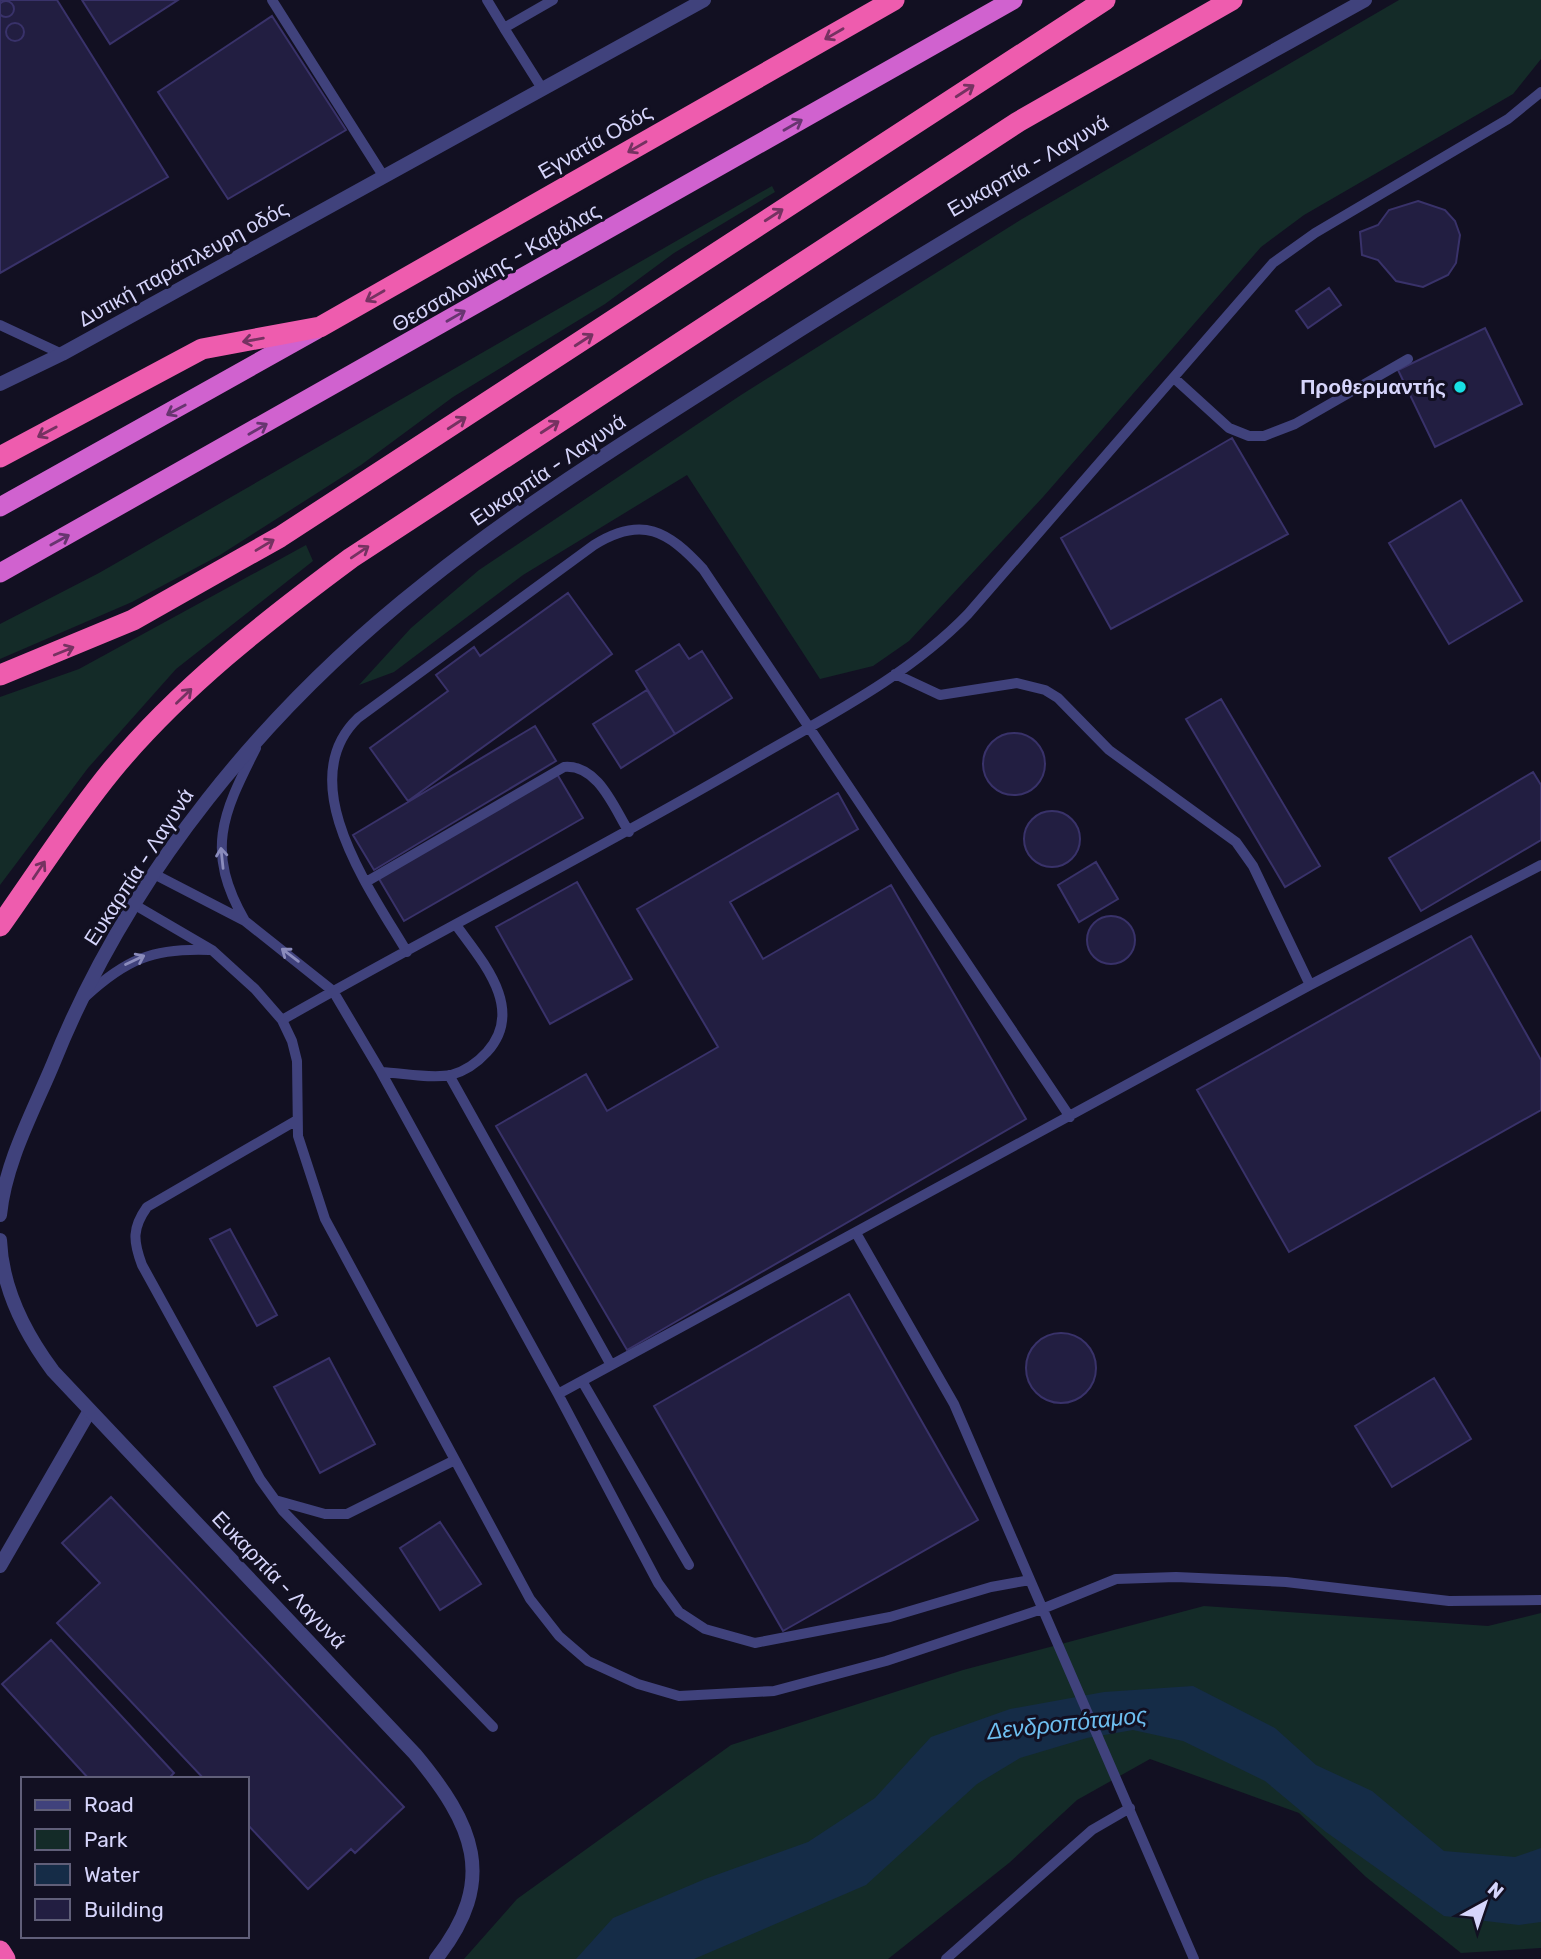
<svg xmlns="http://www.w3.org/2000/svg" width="1541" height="1959" viewBox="0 0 1541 1959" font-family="Rubik,sans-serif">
<rect width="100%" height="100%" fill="#121022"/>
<path fill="#142b28" d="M 1399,0 L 1541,0 L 1541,59 L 1513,94 L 1304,215 L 1261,247 L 1043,497 L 909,641 L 873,666 L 820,679 L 687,475 L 523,575 L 394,672 L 359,685 L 411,628 L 479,570 L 741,395 L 1022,219 Z
M 772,186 L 775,192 L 674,253 L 605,304 L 453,397 L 361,465 L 220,555 L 132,602 L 0,659 L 0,624 L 99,573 Z
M 306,545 L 313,561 L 176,669 L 88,768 L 0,885 L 0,697 L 79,669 Z
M 1204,1606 L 1488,1626 L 1541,1613 L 1541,1948 L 1461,1953 L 1366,1877 L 1299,1813 L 1150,1759 L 1077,1800 L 1009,1863 L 888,1959 L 464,1959 L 517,1899 L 731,1745 L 963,1670 Z"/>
<path fill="#152c47" d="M 1193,1686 L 1275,1728 L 1316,1765 L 1372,1791 L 1444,1851 L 1515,1857 L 1541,1848 L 1541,1922 L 1519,1925 L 1444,1916 L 1326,1832 L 1265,1781 L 1183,1741 L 1133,1730 L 1087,1738 L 1020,1758 L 977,1784 L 866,1885 L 694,1959 L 576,1959 L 613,1918 L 705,1879 L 808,1842 L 875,1798 L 931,1737 L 1010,1709 L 1104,1692 Z"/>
<path fill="#221e41" stroke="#39326a" stroke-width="2" d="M 0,0 L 57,0 L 168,177 L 0,273 Z
M 82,0 L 178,0 L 110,44 Z
M-2 9a8 8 0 1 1 16 0a8 8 0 1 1-16 0Z
M 272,16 L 346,130 L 228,199 L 158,92 Z
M6 32a9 9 0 1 1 18 0a9 9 0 1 1-18 0Z
M 1418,201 L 1445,210 L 1455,221 L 1460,235 L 1456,263 L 1448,275 L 1423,287 L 1396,281 L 1378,260 L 1362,255 L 1360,232 L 1378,225 L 1389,210 Z
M 1329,288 L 1341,305 L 1308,328 L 1296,311 Z
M 1485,328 L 1522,404 L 1435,447 L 1398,370 Z
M 1232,438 L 1288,534 L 1111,629 L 1061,538 Z
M 1461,500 L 1522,601 L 1449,644 L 1389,543 Z
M 568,593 L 612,654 L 408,801 L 370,748 L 448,691 L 436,675 L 474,647 L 480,656 Z
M 679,644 L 689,659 L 702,651 L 732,698 L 675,734 L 636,671 Z
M 647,690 L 675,734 L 621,768 L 593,724 Z
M 1221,699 L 1320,866 L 1285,887 L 1186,719 Z
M 535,726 L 556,761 L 374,870 L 353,835 Z
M983 764a31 31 0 1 1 62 0a31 31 0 1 1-62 0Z
M 1533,772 L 1541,785 L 1541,840 L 1421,911 L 1389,858 Z
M 557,774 L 583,818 L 404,921 L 378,877 Z
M 838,793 L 858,829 L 730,902 L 763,959 L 891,885 L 1026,1119 L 627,1350 L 496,1126 L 586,1074 L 607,1111 L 718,1047 L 637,909 Z
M1024 839a28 28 0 1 1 56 0a28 28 0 1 1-56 0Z
M 1096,862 L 1118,899 L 1079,922 L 1058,885 Z
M 577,882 L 632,979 L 550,1024 L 496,927 Z
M1087 940a24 24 0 1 1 48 0a24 24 0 1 1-48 0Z
M 1471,936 L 1541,1060 L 1541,1110 L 1289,1252 L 1197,1090 Z
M 230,1229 L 277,1315 L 257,1326 L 210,1239 Z
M 849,1294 L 978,1520 L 783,1631 L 654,1406 Z
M1026 1368a35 35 0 1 1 70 0a35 35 0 1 1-70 0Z
M 329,1358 L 375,1444 L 320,1473 L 274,1387 Z
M 1434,1378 L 1471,1439 L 1392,1487 L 1355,1426 Z
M 111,1497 L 404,1807 L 355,1853 L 351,1849 L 308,1889 L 247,1824 L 247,1779 L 204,1779 L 57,1623 L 100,1583 L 62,1543 Z
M 440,1522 L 481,1584 L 440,1610 L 400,1548 Z
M 51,1640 L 174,1773 L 168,1779 L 89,1779 L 2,1684 Z"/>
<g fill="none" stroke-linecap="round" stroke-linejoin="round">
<path stroke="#40427c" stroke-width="10" d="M 272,0 L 384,177
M 487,0 L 504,28 L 553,0
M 504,28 L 543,90
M 0,325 L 62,354
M 1174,378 L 1229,428 L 1249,436 L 1264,436 L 1295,424 L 1408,359
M 895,674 L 940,695 L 1017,683 L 1045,690 L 1058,698 L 1109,750 L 1236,842 L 1253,866 L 1310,985
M 154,874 L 245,921 L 333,991 L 381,1072 L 558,1394 L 658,1583 L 679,1612 L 705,1629 L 755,1643 L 890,1617 L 991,1587 L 1030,1580
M 366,882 L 564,767 C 598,764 614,808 629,832
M 135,905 L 212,950 L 255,989 L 282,1020 L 292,1041 L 297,1061 L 298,1136 L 325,1219 L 530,1599 L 559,1636 L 588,1661 L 638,1684 L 679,1696 L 774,1691 L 886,1661 L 1042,1609 L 1116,1579 L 1176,1577 L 1286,1582 L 1449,1601 L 1541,1600
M 245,921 C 205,851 222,815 256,748
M 407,952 C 371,891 291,782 358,718 L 594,545 C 642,515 668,531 703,569 L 1070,1117
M 85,997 C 126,959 153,948 209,950
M 282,1020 C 438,931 599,850 754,759 C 828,716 908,676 968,614 L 1273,263 L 1315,233 L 1508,119 L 1541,92
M 381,1072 C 403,1073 430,1079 451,1075 C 466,1071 477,1063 487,1052 C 526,1009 482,961 456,925
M 449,1075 L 611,1365
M 297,1120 L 147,1207 C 132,1228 133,1241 142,1265 L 260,1479 L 283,1511 L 493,1727
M 856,1233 L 954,1404 L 1194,1959
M 582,1381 L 689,1565
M 558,1394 L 1310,985 L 1541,865
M 275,1500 L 325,1514 L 347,1514 L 455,1460
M 946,1959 L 1092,1830 L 1130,1808"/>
<path stroke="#40427c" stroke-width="14" d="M 0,1566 L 89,1412"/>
<path stroke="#40427c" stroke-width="14" d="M 0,384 L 62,354 L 704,0
M 0,1215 C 5,1163 33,1112 53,1064 C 129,874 265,709 425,583 C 526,502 636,435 745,365 C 947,235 1155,116 1365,0
M 0,1240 C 2,1289 24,1332 53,1371 L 415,1754 C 473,1824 499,1879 436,1959"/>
<path stroke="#d062cf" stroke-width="19" d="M 0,507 L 316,330
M 0,573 L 1013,0"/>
<path stroke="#ee5cae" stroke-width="21" d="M 0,457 L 202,349 L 320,327 L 894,0
M 0,675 L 133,620 L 280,537 L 1105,0
M 0,926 C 37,874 71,820 112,770 C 180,688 266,621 351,558 L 1018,122 L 1232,0
M 0,1951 L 5,1959"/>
</g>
<defs><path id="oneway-shaft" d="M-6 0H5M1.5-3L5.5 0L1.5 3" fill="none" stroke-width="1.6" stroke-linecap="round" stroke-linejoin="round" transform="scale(1.75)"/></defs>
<g stroke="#753261">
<use href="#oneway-shaft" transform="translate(834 34) rotate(150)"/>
<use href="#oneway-shaft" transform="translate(965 91) rotate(-33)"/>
<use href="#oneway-shaft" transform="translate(637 147) rotate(150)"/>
<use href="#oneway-shaft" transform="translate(774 215) rotate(-33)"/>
<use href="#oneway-shaft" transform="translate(375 296) rotate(150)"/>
<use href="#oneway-shaft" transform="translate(253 340) rotate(170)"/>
<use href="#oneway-shaft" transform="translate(584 340) rotate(-33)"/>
<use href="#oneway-shaft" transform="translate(457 423) rotate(-33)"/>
<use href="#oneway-shaft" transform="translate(550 427) rotate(-33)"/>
<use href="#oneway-shaft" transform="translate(47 432) rotate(152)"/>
<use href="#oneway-shaft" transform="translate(265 545) rotate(-31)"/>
<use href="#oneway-shaft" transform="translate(360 552) rotate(-34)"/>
<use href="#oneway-shaft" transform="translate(64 651) rotate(-22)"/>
<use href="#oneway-shaft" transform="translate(184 696) rotate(-44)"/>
<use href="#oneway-shaft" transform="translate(39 870) rotate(-56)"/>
</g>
<g stroke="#673570">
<use href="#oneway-shaft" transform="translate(793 125) rotate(-30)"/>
<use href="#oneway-shaft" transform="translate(456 316) rotate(-30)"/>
<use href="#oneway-shaft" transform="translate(176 410) rotate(152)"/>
<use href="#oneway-shaft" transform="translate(258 429) rotate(-30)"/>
<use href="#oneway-shaft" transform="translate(60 540) rotate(-29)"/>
</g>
<g stroke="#8b8cbc">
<use href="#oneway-shaft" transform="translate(222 858) rotate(-96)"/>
<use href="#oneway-shaft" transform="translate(290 955) rotate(-143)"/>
<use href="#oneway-shaft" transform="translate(135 960) rotate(-25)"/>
</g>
<circle fill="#17e0e4" stroke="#121022" stroke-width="2.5" cx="1460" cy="387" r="7"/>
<g text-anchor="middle" stroke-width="6" stroke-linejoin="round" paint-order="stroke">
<g font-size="21" fill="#d6d5fb" stroke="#121022">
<text transform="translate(595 142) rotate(-30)" y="7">Εγνατία Οδός</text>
<text transform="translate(1028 166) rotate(-30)" y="7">Ευκαρπία - Λαγυνά</text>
<text transform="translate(183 264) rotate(-29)" y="7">Δυτική παράπλευρη οδός</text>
<text transform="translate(496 268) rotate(-30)" y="7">Θεσσαλονίκης - Καβάλας</text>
<text transform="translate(548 470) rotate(-34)" y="7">Ευκαρπία - Λαγυνά</text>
<text transform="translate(139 867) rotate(-57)" y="7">Ευκαρπία - Λαγυνά</text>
<text transform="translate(279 1580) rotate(46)" y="7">Ευκαρπία - Λαγυνά</text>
</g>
<g font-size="21" font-weight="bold" fill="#d6d5fb" stroke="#121022" text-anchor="end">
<text x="1446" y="394">Προθερμαντής</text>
</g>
<g font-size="23" font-style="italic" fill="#6dbef0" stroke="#121022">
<text transform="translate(1067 1723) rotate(-6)" y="8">Δενδροπόταμος</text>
</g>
</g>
<rect x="21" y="1777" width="228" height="161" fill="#121022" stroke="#605f79" stroke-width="2"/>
<rect x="35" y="1800" width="35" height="10" fill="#40427c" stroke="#605f79" stroke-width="2"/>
<text x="84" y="1812" font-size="21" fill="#d6d5fb">Road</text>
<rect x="35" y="1829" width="35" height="21" fill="#142b28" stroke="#605f79" stroke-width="2"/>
<text x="84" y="1847" font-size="21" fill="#d6d5fb">Park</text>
<rect x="35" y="1864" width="35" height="21" fill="#152c47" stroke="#605f79" stroke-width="2"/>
<text x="84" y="1882" font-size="21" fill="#d6d5fb">Water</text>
<rect x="35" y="1899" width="35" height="21" fill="#221e41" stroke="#605f79" stroke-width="2"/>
<text x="84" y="1917" font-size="21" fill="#d6d5fb">Building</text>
<g transform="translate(1485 1903) rotate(40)" stroke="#121022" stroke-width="5" paint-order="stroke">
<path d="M0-5L12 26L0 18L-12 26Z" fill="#d6d5fb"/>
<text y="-10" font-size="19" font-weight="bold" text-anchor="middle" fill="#d6d5fb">N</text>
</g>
</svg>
